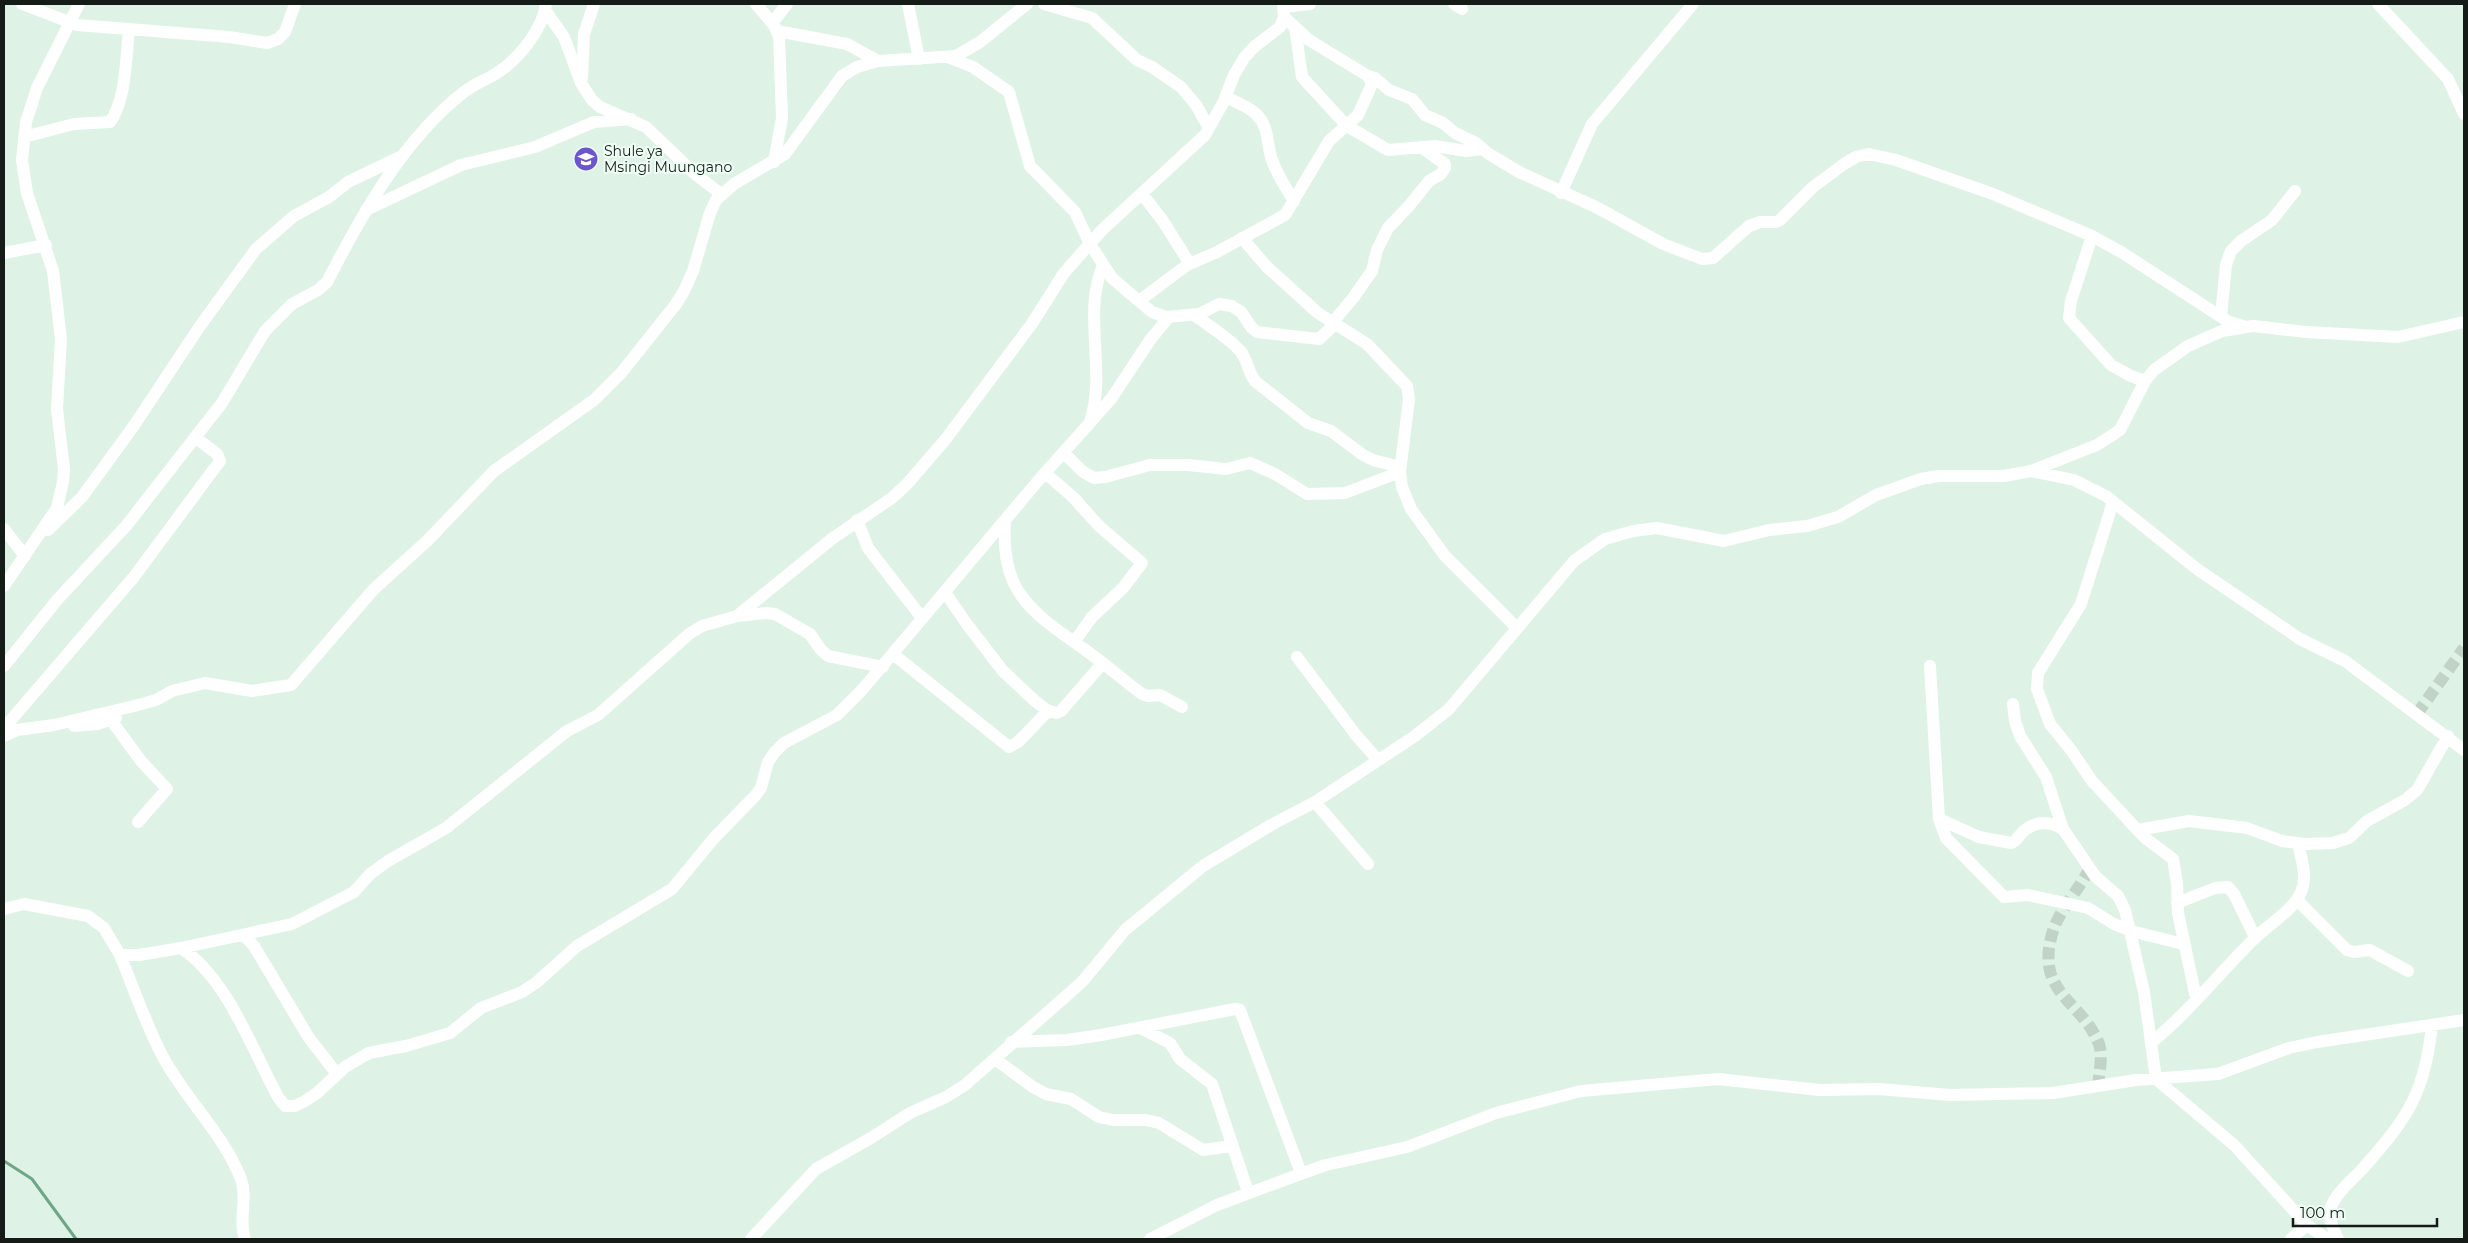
<svg xmlns="http://www.w3.org/2000/svg" width="2468" height="1243" viewBox="0 0 2468 1243" font-family="Montserrat,sans-serif">
<rect width="100%" height="100%" fill="#dff2e6"/>
<g fill="none" stroke-linecap="round" stroke-linejoin="round">
<path stroke="#6fa687" stroke-width="3" d="M 4,1161 L 32,1179 L 76,1239"/>
<path stroke="#c1d2c7" stroke-width="12" stroke-dasharray="12 6" stroke-linecap="butt" d="M 2417,714 L 2464,648
M 2090,868 C 2078,892 2057,911 2051,938 C 2037,994 2083,1002 2099,1044 C 2103,1056 2099,1074 2098,1086"/>
<path stroke="#fff" stroke-width="12" d="M 22,4 L 77,25 L 229,37 L 267,43 L 278,39 L 285,32 L 295,4
M 756,4 L 774,25 L 779,36 L 782,118 L 774,162
M 908,4 L 919,59
M 1044,4 L 1092,18 L 1137,60 L 1152,67 L 1181,87 L 1196,105 L 1209,128
M 1454,4 L 1462,9
M 2378,4 L 2448,79 L 2464,114
M 1283,7 L 1310,4
M 545,10 L 564,37 L 581,83 L 592,100 L 600,107 L 646,127 L 695,174 L 721,194
M 773,22 L 787,4
M 1295,27 L 1302,77 L 1347,126 L 1388,150 L 1435,146 L 1466,151 L 1483,149
M 777,31 L 847,44 L 878,61
M 950,58 L 973,67 L 1009,92 L 1030,166 L 1075,212 L 1090,244 L 1112,278 L 1120,285 L 1152,312 L 1166,317 L 1199,314 L 1219,304 L 1232,306 L 1241,312 L 1252,328 L 1257,332 L 1319,339 L 1335,324
M 1368,76 L 1375,78 L 1389,90 L 1412,99 L 1425,115 L 1443,123 L 1455,133 L 1476,143 L 1489,154 L 1519,172 L 1598,208 L 1663,244 L 1702,259 L 1713,258 L 1749,226 L 1760,222 L 1776,222 L 1780,220 L 1813,187 L 1844,164 L 1856,157 L 1869,154 L 1896,160 L 1993,194 L 2092,236 L 2121,252 L 2229,322 L 2243,326
M 582,78 L 584,34 L 594,4
M 1226,97 C 1235,102 1248,106 1256,114 C 1270,127 1266,144 1272,160 C 1277,175 1286,188 1294,201
M 24,137 L 74,124 L 110,122 C 126,101 126,57 129,30
M 1561,193 L 1592,124 L 1693,4
M 1142,194 L 1163,221 L 1190,264
M 366,210 L 461,165 L 535,147 L 594,122 L 631,119
M 2092,236 L 2071,301 L 2069,318 L 2111,365 L 2131,376 L 2145,381
M 1242,238 L 1267,267 L 1318,313 L 1367,344 L 1407,386 L 1409,399 L 1400,472 L 1402,487 L 1411,509 L 1445,556 L 1517,628
M 4,253 L 46,245
M 1139,301 L 1187,265 L 1217,252 L 1285,215 L 1329,141 L 1358,115 L 1372,84 L 1368,76 L 1309,40 L 1284,17
M 1194,315 C 1207,324 1233,341 1241,352 C 1248,361 1248,372 1255,381 L 1308,423 L 1331,431 L 1363,455 L 1373,460 L 1400,467
M 2221,317 L 2226,265 L 2231,251 L 2241,241 L 2272,220 L 2295,191
M 1333,322 L 1353,298 L 1372,271 L 1377,250 L 1388,228 L 1409,206 L 1429,181 L 1441,174 L 1445,168 L 1445,164 L 1421,147
M 1090,422 C 1107,370 1082,315 1103,265
M 1064,453 L 1082,471 L 1094,478 L 1105,477 L 1150,465 L 1188,465 L 1226,469 L 1250,463 L 1275,474 L 1307,494 L 1345,493 L 1400,472
M 2031,471 L 2074,480 L 2106,496 L 2197,569 L 2300,639 L 2345,661 L 2464,750
M 1045,473 L 1073,497 L 1099,526 L 1142,563 L 1123,588 L 1092,617 L 1074,642
M 2113,502 L 2081,604 L 2038,673 L 2037,689 L 2050,724 L 2071,750 L 2092,781 L 2144,837 L 2173,859 L 2177,883 L 2178,913 L 2196,998
M 857,520 L 868,548 L 922,618
M 1005,521 C 1001,593 1030,611 1084,649 C 1104,663 1122,679 1142,694 L 1148,696 L 1160,695 L 1182,707
M 4,529 L 25,556
M 48,530 L 82,497 L 133,427 L 200,326 L 256,249 L 294,216 L 329,197 L 348,182 L 400,157
M 4,586 L 57,508 L 63,482 L 64,469 L 57,409 L 61,339 L 53,271 L 27,193 L 22,160 L 26,122 L 37,88 L 79,4
M 945,592 L 966,623 L 1003,671 L 1035,701 L 1047,710 L 1057,713 L 1061,711 L 1102,664
M 737,616 L 766,613 L 775,614 L 810,634 L 821,650 L 828,656 L 883,667
M 893,654 L 1009,747 L 1018,742 L 1048,711
M 1297,657 L 1356,735 L 1377,759
M 4,666 L 57,600 L 126,526 L 222,403 L 265,331 L 292,304 L 318,290 L 327,282 C 361,216 404,138 464,92 C 474,84 486,80 497,73 C 518,60 543,29 546,4
M 1930,666 L 1939,819 L 1946,838 L 2004,897 L 2028,895 L 2088,908 L 2114,924 L 2131,931 L 2183,944
M 2013,704 L 2015,721 L 2020,736 L 2046,777 L 2063,829 L 2095,876 L 2118,896 L 2125,910 L 2144,992 L 2156,1079 L 2234,1145 L 2307,1225 L 2327,1239
M 111,720 L 141,761 L 167,789 L 138,822
M 74,726 L 97,724 L 116,718
M 4,728 L 133,578 L 220,461 L 217,454 L 195,437
M 4,736 L 17,730 L 54,725 L 134,706 L 156,700 L 172,691 L 205,683 L 252,691 L 291,685 L 374,589 L 427,541 L 494,471 L 594,400 L 622,372 L 676,304 L 684,291 L 693,271 L 710,213 L 716,200 L 734,184 L 785,154 L 842,76 L 857,67 L 878,61 L 956,56 L 980,42 L 1027,4
M 1315,802 L 1368,864
M 1939,819 L 1979,837 L 2011,843 C 2018,841 2019,834 2025,830 C 2038,820 2051,822 2063,829
M 2138,830 L 2189,821 L 2247,828 L 2282,841 L 2305,844 L 2333,843 L 2349,838 L 2367,821 L 2405,800 L 2417,790 L 2448,736
M 2297,900 L 2347,950 L 2354,952 L 2370,950 L 2408,971
M 2177,903 L 2215,888 L 2228,887 L 2234,894 L 2255,937
M 4,909 L 24,904 L 88,916 L 104,928 L 120,955 L 139,955 L 181,948 C 227,978 252,1049 278,1097 L 285,1106 L 295,1106 L 305,1101 L 317,1093 L 345,1067 L 369,1053 L 406,1046 L 450,1033 L 481,1008 L 522,992 L 537,982 L 577,946 L 672,889 L 714,838 L 755,796 L 761,788 L 768,762 L 774,753 L 784,743 L 837,715 L 862,690 L 1037,482 L 1111,399 L 1150,340 L 1169,317
M 244,935 L 254,946 L 309,1038 L 337,1074
M 181,948 L 292,924 L 354,892 L 370,874 L 388,861 L 446,828 L 567,731 L 598,715 L 689,634 L 702,626 L 737,616 L 833,538 L 892,498 L 907,484 L 945,440 L 1031,325 L 1064,273 L 1102,230 L 1205,135 L 1223,103 L 1234,75 L 1244,58 L 1254,47 L 1280,27 L 1284,17 L 1283,4
M 120,955 C 134,989 146,1025 163,1057 C 186,1100 223,1133 241,1179 C 248,1198 238,1220 245,1239
M 1140,1028 L 1170,1043 L 1180,1059 L 1212,1084 L 1248,1192
M 1011,1042 L 1067,1040 L 1101,1035 L 1235,1009 L 1240,1010 L 1301,1173
M 2152,1042 C 2190,1011 2220,972 2255,938 C 2269,924 2294,910 2301,892 C 2308,877 2301,858 2298,843
M 995,1059 L 1033,1087 L 1046,1094 L 1071,1099 L 1099,1117 L 1113,1120 L 1146,1120 L 1159,1123 L 1203,1150 L 1232,1146
M 751,1239 L 816,1169 L 871,1138 L 910,1113 L 946,1097 L 965,1085 L 1082,982 L 1125,930 L 1203,866 L 1271,825 L 1315,802 L 1415,736 L 1449,709 L 1574,561 L 1605,539 L 1633,531 L 1657,528 L 1724,541 L 1769,530 L 1807,526 L 1838,517 L 1876,495 L 1921,479 L 1938,476 L 2004,476 L 2031,471 L 2097,445 L 2120,430 L 2145,381 L 2154,370 L 2188,346 L 2222,331 L 2253,326 L 2306,332 L 2398,337 L 2464,322
M 1150,1239 L 1217,1205 L 1306,1172 L 1326,1165 L 1407,1147 L 1496,1113 L 1581,1091 L 1718,1079 L 1820,1090 L 1879,1089 L 1950,1095 L 2053,1093 L 2136,1080 L 2218,1074 L 2289,1048 L 2317,1042 L 2464,1020
M 2291,1239 L 2307,1225
M 2338,1239 C 2333,1229 2328,1218 2331,1207 C 2337,1191 2355,1178 2365,1166 C 2409,1116 2425,1092 2432,1025"/>
</g>
<defs>
<symbol id="school-disc" viewBox="-11 -11 22 22"><circle r="9.5" fill="#6d55ce" stroke="#effef5"/><path d="M0-5L7-2L0 1L-7-2ZM-4 1L0 2.5L4 1V4Q0 6-4 4Z" fill="#fff"/></symbol>
</defs>
<g fill-rule="evenodd">
<use href="#school-disc" x="572" y="145" width="28" height="28"/>
</g>
<g text-anchor="middle" stroke-width="4" stroke-linejoin="round" paint-order="stroke">
<g font-size="14" fill="#151b17" stroke="#effef5" text-anchor="start">
<text x="604" y="156">Shule ya<tspan x="604" dy="16">Msingi Muungano</tspan></text>
</g>
</g>
<rect width="2468" height="1243" fill="none" stroke="#151b17" stroke-width="10"/>
<path d="M2293 1218v8h144v-8" fill="none" stroke="#151b17" stroke-width="2.5"/>
<text x="2300" y="1218" font-size="15" fill="#151b17" stroke="#effef5" stroke-width="4" paint-order="stroke">100 m</text>
</svg>
